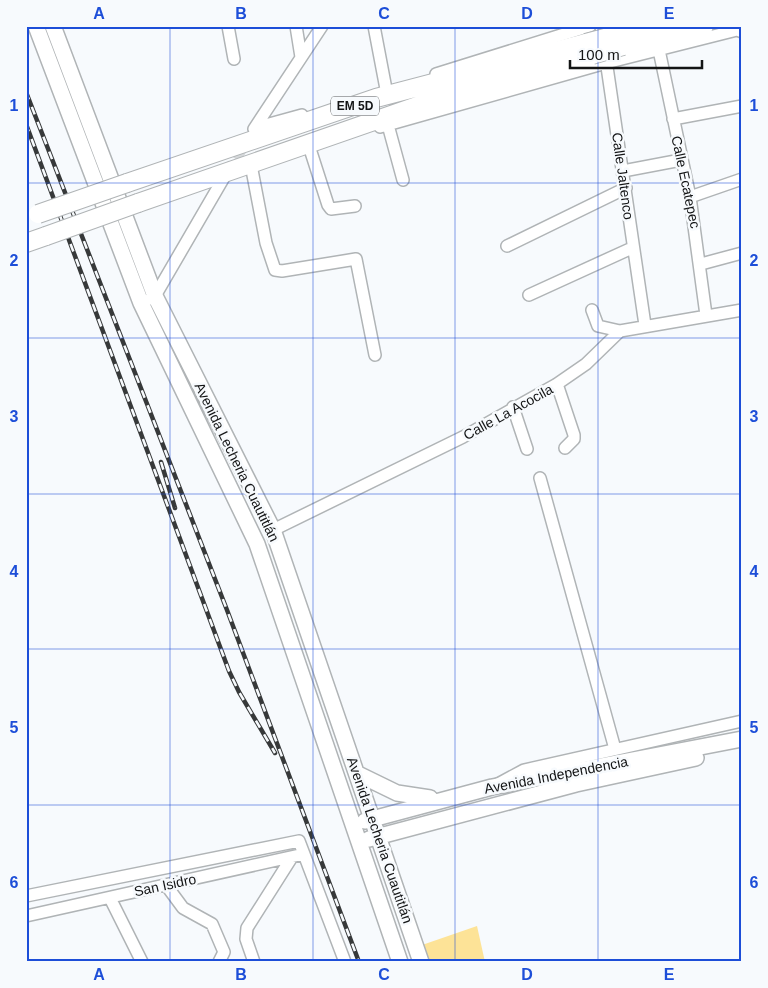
<svg xmlns="http://www.w3.org/2000/svg" width="768" height="988" viewBox="0 0 768 988" font-family="Helvetica,sans-serif">
<rect width="100%" height="100%" fill="#f7fafd"/>
<path fill="#fde397" d="M 477,926 L 485,962 L 429,962 L 422,945 Z"/>
<g fill="none" stroke-linecap="round" stroke-linejoin="round">
<path stroke="#d5d8da" stroke-width="11" stroke-dasharray="11 5.5" stroke-linecap="butt" d="M 227,173 L 246,142"/>
<defs>
<path id="minor" d="M 228,26 L 234,59
M 296,26 L 301,57
M 374,26 L 386,89
M 601,26 L 645,325
M 659,50 L 690,197 L 706,315
M 436,74 L 590,26
M 673,119 L 742,106
M 388,125 L 403,180
M 380,127 L 606,63 L 737,30 L 742,32
M 255,128 L 302,115
M 254,129 L 322,26
M 310,149 L 328,205 L 331,209 L 355,206
M 252,170 L 266,243 L 275,270 L 282,271 L 356,259 L 375,355
M 623,171 L 681,160
M 690,197 L 742,179
M 507,246 L 626,188
M 701,264 L 742,253
M 529,295 L 632,248
M 150,299 L 155,296 L 223,179
M 592,310 L 598,326 L 620,331
M 557,384 L 574,435 L 574,439 L 565,448
M 513,407 L 527,449
M 540,478 L 615,749
M 273,530 L 463,437 L 557,384 L 586,364 L 620,331 L 742,310
M 498,784 L 524,770 L 742,721
M 166,885 L 183,908 L 212,924 L 224,952 L 219,962
M 26,896 L 299,841 L 345,962
M 110,898 L 142,962
M 26,916 L 304,854
M 254,962 L 246,939 L 247,928 L 292,857"/>
<path id="major" d="M 36,26 L 141,303 L 257,544 L 400,962
M 53,26 L 155,296 L 273,530 L 421,962
M 358,774 L 397,793 L 430,798
M 365,821 L 492,787 L 742,739
M 369,839 L 576,784 L 696,758"/>
<path id="highway" d="M 620,34 L 650,26
M 623,46 L 704,26
M 127,183 L 376,98 L 586,43
M 138,203 L 466,89 L 592,55
M 26,243 L 46,236"/>
</defs>
<use href="#minor" stroke="#b0b4b6" stroke-width="14"/>
<use href="#major" stroke="#b0b4b6" stroke-width="18"/>
<use href="#highway" stroke="#b0b4b6" stroke-width="20"/>
<use href="#minor" stroke="#fff" stroke-width="11"/>
<use href="#major" stroke="#fff" stroke-width="15"/>
<use href="#highway" stroke="#fff" stroke-width="18"/>
<defs>
<path id="rail" d="M 26,92 L 227,610 L 359,962
M 26,124 L 229,671 L 239,692 L 275,753
M 161,462 L 175,508"/>
</defs>
<use href="#rail" stroke="#37393a" stroke-width="4.5"/>
<use href="#rail" stroke="#f7fafd" stroke-width="2.5" stroke-dasharray="8" stroke-linecap="butt"/>
<defs>
<path id="highway-bridge" d="M 586,43 L 620,34
M 592,55 L 623,46
M 38,214 L 127,183
M 46,236 L 138,203"/>
</defs>
<use href="#highway-bridge" stroke="#b0b4b6" stroke-width="20" stroke-linecap="butt"/>
<use href="#highway-bridge" stroke="#fff" stroke-width="18"/>
</g>
<path fill="none" stroke="#1d4ed8" stroke-width="1" stroke-opacity="0.55" d="M 170,26 L 170,962M 313,26 L 313,962M 455,26 L 455,962M 598,26 L 598,962M 26,183 L 742,183M 26,338 L 742,338M 26,494 L 742,494M 26,649 L 742,649M 26,805 L 742,805"/>
<g text-anchor="middle" stroke-width="5" stroke-linejoin="round" paint-order="stroke">
<rect fill="#f7fafd" stroke="#57595b" stroke-width="1" x="331" y="96.5" width="48" height="19" rx="4"/>
<g font-size="12" font-weight="bold" fill="#131415">
<text x="355" y="110">EM 5D</text>
</g>
<g font-size="14" fill="#131415" stroke="#f7fafd">
<text transform="translate(623 176) rotate(82)" y="5">Calle Jaltenco</text>
<text transform="translate(686 182) rotate(78)" y="5">Calle Ecatepec</text>
<text transform="translate(508 412) rotate(-29)" y="5">Calle La Acocila</text>
<text transform="translate(237 462) rotate(64)" y="5">Avenida Lecheria Cuautitlán</text>
<text transform="translate(556 775) rotate(-11)" y="5">Avenida Independencia</text>
<text transform="translate(380 840) rotate(71)" y="5">Avenida Lecheria Cuautitlán</text>
<text transform="translate(165 885) rotate(-12)" y="5">San Isidro</text>
</g>
</g>
<rect width="768" height="988" fill="none" stroke="#f7fafd" stroke-width="55"/>
<path d="M570 60v8h132v-8" fill="none" stroke="#131415" stroke-width="2.5"/>
<text x="578" y="60" font-size="15" fill="#131415" stroke="#f7fafd" stroke-width="4" paint-order="stroke">100 m</text>
<rect x="28" y="28" width="712" height="932" fill="none" stroke="#1d4ed8" stroke-width="2"/>
<g font-size="16" text-anchor="middle" font-weight="bold" fill="#1d4ed8">
<text x="99" y="19">A</text>
<text x="241" y="19">B</text>
<text x="384" y="19">C</text>
<text x="527" y="19">D</text>
<text x="669" y="19">E</text>
<text x="14" y="111">1</text>
<text x="754" y="111">1</text>
<text x="14" y="266">2</text>
<text x="754" y="266">2</text>
<text x="14" y="422">3</text>
<text x="754" y="422">3</text>
<text x="14" y="577">4</text>
<text x="754" y="577">4</text>
<text x="14" y="733">5</text>
<text x="754" y="733">5</text>
<text x="14" y="888">6</text>
<text x="754" y="888">6</text>
<text x="99" y="980">A</text>
<text x="241" y="980">B</text>
<text x="384" y="980">C</text>
<text x="527" y="980">D</text>
<text x="669" y="980">E</text>
</g>
</svg>
